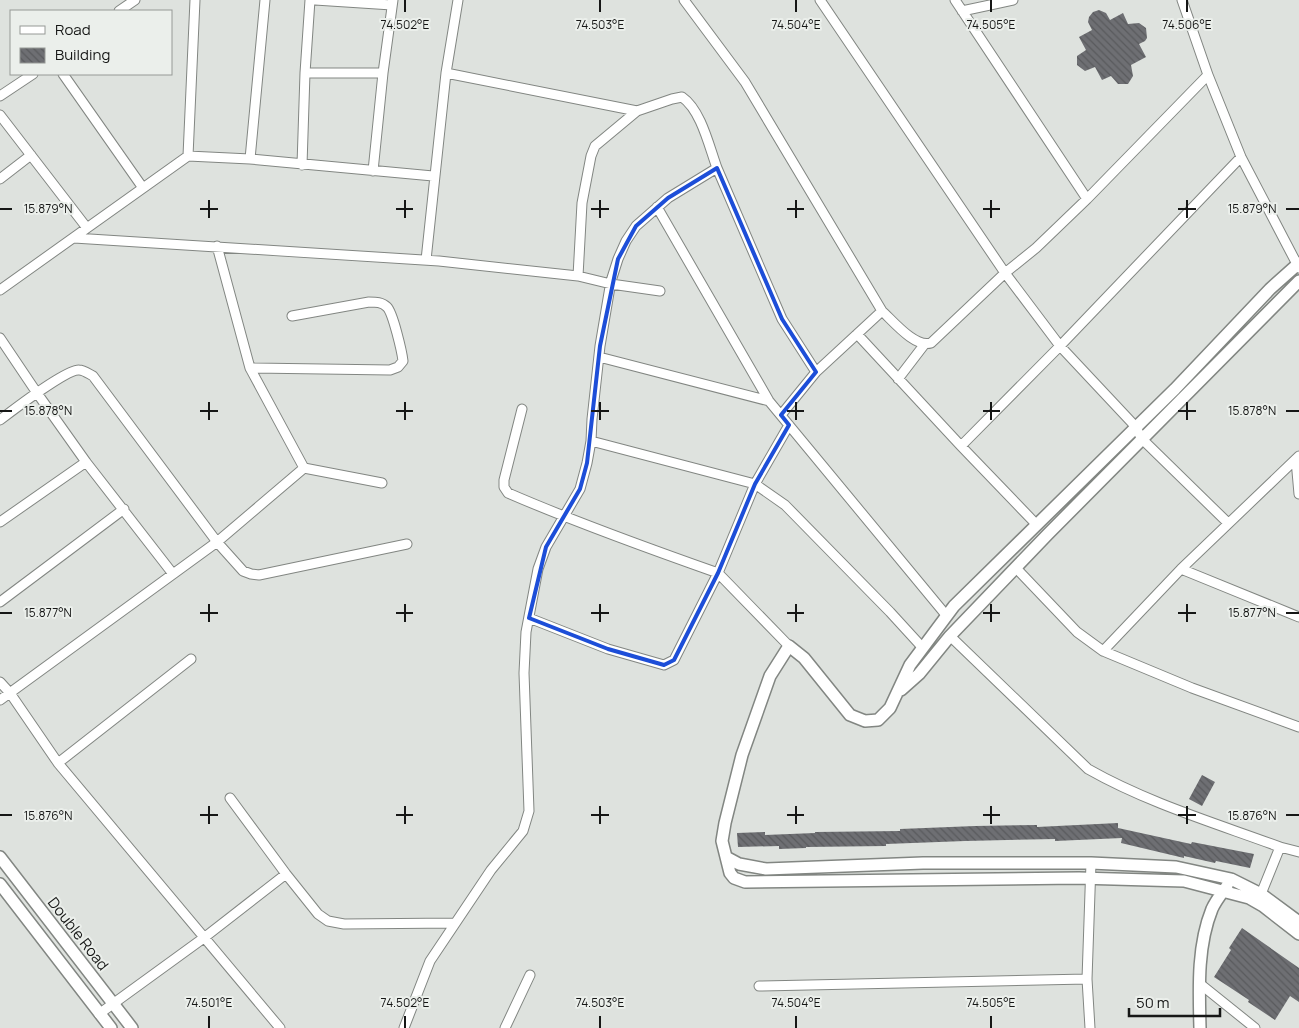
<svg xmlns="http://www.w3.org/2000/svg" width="1299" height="1028" viewBox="0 0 1299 1028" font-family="Manrope,sans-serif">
<defs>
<pattern id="building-back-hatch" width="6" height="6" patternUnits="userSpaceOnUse" patternTransform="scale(1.25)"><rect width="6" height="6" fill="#6e6f73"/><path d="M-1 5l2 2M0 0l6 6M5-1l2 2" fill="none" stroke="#595a5d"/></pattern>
</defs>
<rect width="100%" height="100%" fill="#dee2de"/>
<path fill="url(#building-back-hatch)" d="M 1099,10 L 1106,13 L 1110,20 L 1123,13 L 1128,24 L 1139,23 L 1146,28 L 1147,38 L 1145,41 L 1139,44 L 1146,57 L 1131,65 L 1133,76 L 1128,84 L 1118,84 L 1111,76 L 1102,80 L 1095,67 L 1085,71 L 1077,65 L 1077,56 L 1086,50 L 1079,37 L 1092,30 L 1088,22 L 1089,17 L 1093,12 Z
M 1202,775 L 1215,782 L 1202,806 L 1189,799 Z
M 1118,823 L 1118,828 L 1191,844 L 1192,842 L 1254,854 L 1250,868 L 1216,861 L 1215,863 L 1184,856 L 1184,858 L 1121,843 L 1122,838 L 1055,841 L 1055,839 L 965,841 L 886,844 L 886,846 L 806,847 L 806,848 L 779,849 L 779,846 L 738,847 L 737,833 L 765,832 L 765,835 L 815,833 L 815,832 L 900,831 L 900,829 L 975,826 L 1037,825 L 1037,827 Z
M 1242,928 L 1299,968 L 1299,1002 L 1290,996 L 1275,1020 L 1248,1002 L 1249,1000 L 1214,977 L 1231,950 L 1229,948 Z"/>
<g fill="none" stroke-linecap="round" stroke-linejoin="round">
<defs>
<path id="minor" d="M 315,0 L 392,5
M 820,0 L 1005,273 L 931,343 C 915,348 893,321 882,311
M 955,0 L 1087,199 L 1208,75 L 1182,0
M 119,11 L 135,0
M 962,11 L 1013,0
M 305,73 L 310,0
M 446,73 L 637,111
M 63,74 L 143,188
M 1208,75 L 1241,157 L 1299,268
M 0,96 L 33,74
M 0,115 L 87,228
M 188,156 L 250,159 L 265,0
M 250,159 L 433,176
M 302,165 L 305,73 L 383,73 L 393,0
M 373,171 L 383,73
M 0,179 L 31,155
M 657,207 L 769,401 L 946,615
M 74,238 L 439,261 L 578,276 L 611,284 L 660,291
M 217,246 L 250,368 L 390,370 L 398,367 L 403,361 C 402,352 393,313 387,307 C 382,302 376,302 369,302 L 292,316
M 426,260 L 446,73 L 458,0
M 578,276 L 582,203 L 591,156 L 595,146 L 637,111 L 672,99 L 682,97 C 701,110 709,146 717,168
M 0,290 L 188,156 L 195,0
M 857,334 L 961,446 L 1036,524
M 0,338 L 37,393 L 86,462 L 173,574
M 599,357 L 769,401
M 250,368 L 304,468 L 382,483
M 898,379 L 924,345
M 522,409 L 504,480 L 504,487 L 508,493 C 577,523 647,548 718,573 L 674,660 L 664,665 L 608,649 L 529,618
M 781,415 L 816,372
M 0,420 C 13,410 67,369 79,370 C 84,370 89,374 93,376 L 217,542 L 243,571 L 251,574 L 259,575 L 407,544
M 789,425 L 755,484 L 718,573 L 789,646
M 591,441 L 755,484 L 785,505 L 890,612 L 922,647
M 961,446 L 1060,346 L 1005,273 L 1036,248 L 1087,199
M 1296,460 L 1299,494
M 0,522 L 86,462
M 1228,523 L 1142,439 L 1135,426 L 1060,346 L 1241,157
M 1016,568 L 1077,632 L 1103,651 L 1181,569 L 1299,456
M 1181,569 L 1299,617
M 0,602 L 124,509
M 950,636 L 1088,769 C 1148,803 1215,823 1280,847 L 1299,852
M 1103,651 L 1192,688 L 1299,727
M 0,682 L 10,693 L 58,763 L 280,1028
M 0,700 L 217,542 L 304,468
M 58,763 L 191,659
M 230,798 L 286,874 L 318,914 L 328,921 L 344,924 L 455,923
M 1261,894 L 1280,847
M 1199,983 L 1255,1028
M 759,986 L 1087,979
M 99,1014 L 205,937 L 286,874
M 404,1028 L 430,961 L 491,870 L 523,831 L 529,811 L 524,673 L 526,632 L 538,569 L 546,547 L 580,489 L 587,463 L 591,441 L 592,419 L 600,346 L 611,281 L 618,259 L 626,241 L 636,226 L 668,198 L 717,168 L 782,319 L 816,372 L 882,311 L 745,82 L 684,0
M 505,1028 L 530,975
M 1090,1028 L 1087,979 L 1091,863"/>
<path id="tertiary" d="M 1299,263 L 1270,289 L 1175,389 L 954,606 L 910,665 L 890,708 L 878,720 L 865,721 L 850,715 L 804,658 L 789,646 L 770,676 L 742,755 L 725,823 L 722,841 L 730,873 L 734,878 L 745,882 L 1079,878 L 1184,881 L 1249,898 L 1263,906 L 1299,934
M 901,690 L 919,674 L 950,636 L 1048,534 L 1299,281
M 0,857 L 132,1028
M 726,857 L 739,864 L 766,869 L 923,863 L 1091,863 L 1176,867 L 1231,879 L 1261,894 L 1299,922
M 0,884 L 111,1028
M 1200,1028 C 1199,989 1197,946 1212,909 C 1216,900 1222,893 1227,886"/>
</defs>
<use href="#minor" stroke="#828682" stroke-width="11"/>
<use href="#tertiary" stroke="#828682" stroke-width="14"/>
<use href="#minor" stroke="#fff" stroke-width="9"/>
<use href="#tertiary" stroke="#fff" stroke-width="11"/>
</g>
<path fill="none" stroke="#1d4ed8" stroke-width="4" stroke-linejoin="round" d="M 717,168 L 782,319 L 816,372 L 781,415 L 789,425 L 755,484 L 718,573 L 674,660 L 664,665 L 608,649 L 529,618 L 546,547 L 580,489 L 587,463 L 600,346 L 618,259 L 636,226 L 668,198 Z"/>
<path fill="none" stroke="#161716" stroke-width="2" d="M 405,0 L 405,12M 600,0 L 600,12M 796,0 L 796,12M 991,0 L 991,12M 1187,0 L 1187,12M 209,200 L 209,218M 405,200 L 405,218M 600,200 L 600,218M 796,200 L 796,218M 991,200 L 991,218M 1187,200 L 1187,218M 0,209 L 12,209M 200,209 L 218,209M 396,209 L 413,209M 591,209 L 609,209M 787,209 L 804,209M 983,209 L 1000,209M 1178,209 L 1196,209M 1286,209 L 1299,209M 209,402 L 209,420M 405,402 L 405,420M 600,402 L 600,420M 796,402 L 796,420M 991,402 L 991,420M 1187,402 L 1187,420M 0,411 L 12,411M 200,411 L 218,411M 396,411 L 413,411M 591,411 L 609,411M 787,411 L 804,411M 983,411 L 1000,411M 1178,411 L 1196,411M 1286,411 L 1299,411M 209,604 L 209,622M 405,604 L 405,622M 600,604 L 600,622M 796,604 L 796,622M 991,604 L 991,622M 1187,604 L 1187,622M 0,613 L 12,613M 200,613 L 218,613M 396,613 L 413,613M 591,613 L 609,613M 787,613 L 804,613M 983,613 L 1000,613M 1178,613 L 1196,613M 1286,613 L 1299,613M 209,806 L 209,824M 405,806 L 405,824M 600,806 L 600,824M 796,806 L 796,824M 991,806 L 991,824M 1187,806 L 1187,824M 0,815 L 12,815M 200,815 L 218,815M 396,815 L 413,815M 591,815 L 609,815M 787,815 L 804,815M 983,815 L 1000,815M 1178,815 L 1196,815M 1286,815 L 1299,815M 209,1016 L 209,1028M 405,1016 L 405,1028M 600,1016 L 600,1028M 796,1016 L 796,1028M 991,1016 L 991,1028"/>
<g text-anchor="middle" stroke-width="4" stroke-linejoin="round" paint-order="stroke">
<g font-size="15" fill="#161716" stroke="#ebefeb">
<text transform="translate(78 934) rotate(52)" y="5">Double Road</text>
</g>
</g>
<g font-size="12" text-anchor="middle" fill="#161716" stroke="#ebefeb" stroke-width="4" stroke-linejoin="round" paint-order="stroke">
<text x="405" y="29">74.502°E</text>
<text x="600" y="29">74.503°E</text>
<text x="796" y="29">74.504°E</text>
<text x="991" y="29">74.505°E</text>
<text x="1187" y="29">74.506°E</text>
<text x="48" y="213">15.879°N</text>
<text x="1252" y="213">15.879°N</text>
<text x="48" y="415">15.878°N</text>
<text x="1252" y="415">15.878°N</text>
<text x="48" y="617">15.877°N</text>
<text x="1252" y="617">15.877°N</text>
<text x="48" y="820">15.876°N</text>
<text x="1252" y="820">15.876°N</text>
<text x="209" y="1007">74.501°E</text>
<text x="405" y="1007">74.502°E</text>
<text x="600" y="1007">74.503°E</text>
<text x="796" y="1007">74.504°E</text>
<text x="991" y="1007">74.505°E</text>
</g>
<rect x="10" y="10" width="162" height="65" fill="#ebefeb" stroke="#969996"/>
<rect x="20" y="26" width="25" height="8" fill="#ffffff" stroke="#969996"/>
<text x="55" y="35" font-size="15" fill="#161716">Road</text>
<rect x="20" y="48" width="25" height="15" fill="url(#building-back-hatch)" stroke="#969996"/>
<text x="55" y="60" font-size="15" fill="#161716">Building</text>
<path d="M1129 1008v8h91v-8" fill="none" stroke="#161716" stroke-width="2.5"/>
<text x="1136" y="1008" font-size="15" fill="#161716" stroke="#ebefeb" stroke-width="4" paint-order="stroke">50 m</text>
</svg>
